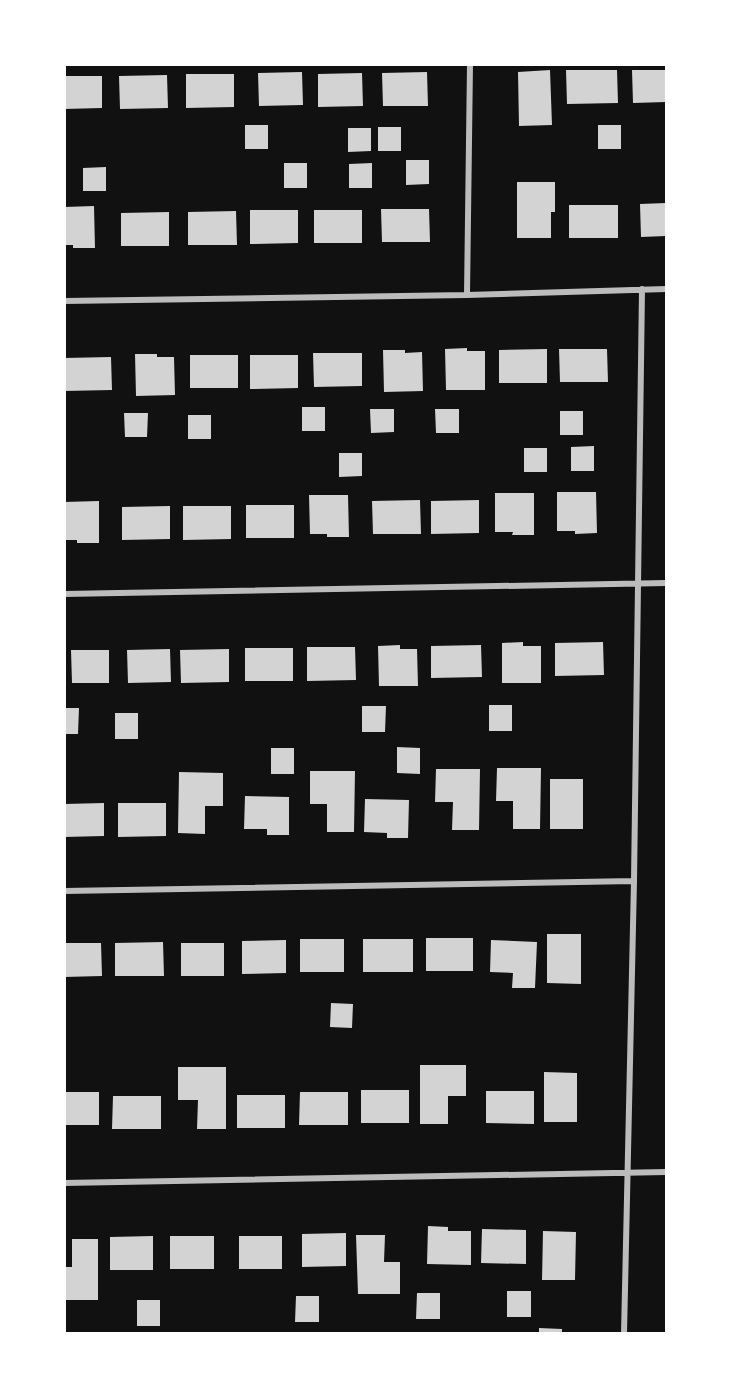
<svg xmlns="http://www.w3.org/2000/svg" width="731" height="1398" viewBox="0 0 731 1398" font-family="'Noto Sans',sans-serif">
<rect width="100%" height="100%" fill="#111"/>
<path fill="#d3d3d3" d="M 550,70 L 552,125 L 519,126 L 518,72 Z
M 566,70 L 617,70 L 618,103 L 567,104 Z
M 632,70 L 666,70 L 666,102 L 633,103 Z
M 302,72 L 303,105 L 259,106 L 258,73 Z
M 427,72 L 428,106 L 383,106 L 382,73 Z
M 362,73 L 363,106 L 318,107 L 318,74 Z
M 186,74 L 234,74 L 234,107 L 186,108 Z
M 167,75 L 168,108 L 120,109 L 119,76 Z
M 64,76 L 102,76 L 102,108 L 64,109 Z
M 245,125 L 268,125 L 268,149 L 245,149 Z
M 598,125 L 621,125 L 621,149 L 598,149 Z
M 378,127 L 401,127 L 401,151 L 378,151 Z
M 348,128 L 371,128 L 371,151 L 348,152 Z
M 406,160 L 429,160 L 429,184 L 406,185 Z
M 284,163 L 307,163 L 307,188 L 284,188 Z
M 372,163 L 372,188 L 349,188 L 349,164 Z
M 106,167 L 106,191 L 83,191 L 83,168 Z
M 517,182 L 555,182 L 555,212 L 551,212 L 551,238 L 517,238 Z
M 666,203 L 666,236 L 641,237 L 640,204 Z
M 569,205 L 618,205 L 618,238 L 569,238 Z
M 94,206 L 95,248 L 73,248 L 73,245 L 64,245 L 64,207 Z
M 381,209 L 429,209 L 430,242 L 382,242 Z
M 250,210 L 298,210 L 298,243 L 250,244 Z
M 314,210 L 362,210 L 362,243 L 314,243 Z
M 236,211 L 237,245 L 188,245 L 188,212 Z
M 169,212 L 169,246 L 121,246 L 121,213 Z
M 467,348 L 467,351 L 485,351 L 485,390 L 446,390 L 445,349 Z
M 547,349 L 547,383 L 499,383 L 499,350 Z
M 559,349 L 607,349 L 608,382 L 560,382 Z
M 383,350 L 405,350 L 405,353 L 422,352 L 423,391 L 384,392 Z
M 313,353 L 362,353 L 362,386 L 314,387 Z
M 135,354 L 157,354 L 157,357 L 174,357 L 175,395 L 136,396 Z
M 190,355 L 238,355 L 238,388 L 190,388 Z
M 250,355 L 298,355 L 298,388 L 250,389 Z
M 111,357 L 112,390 L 64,391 L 64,358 Z
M 302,407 L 325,407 L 325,431 L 302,431 Z
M 370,409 L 394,409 L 394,432 L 371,433 Z
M 435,409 L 459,409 L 459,433 L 436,433 Z
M 560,411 L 583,411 L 583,435 L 560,435 Z
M 124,413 L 148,413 L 147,437 L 125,437 Z
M 188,415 L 211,415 L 211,439 L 188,439 Z
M 594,446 L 594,471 L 571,471 L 571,447 Z
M 524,448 L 547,448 L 547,472 L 524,472 Z
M 339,453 L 362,453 L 362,476 L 339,477 Z
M 557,492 L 596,492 L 597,533 L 575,534 L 575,531 L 557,531 Z
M 495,493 L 534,493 L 534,535 L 512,535 L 513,532 L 495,532 Z
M 309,495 L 348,495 L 349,537 L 327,537 L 327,534 L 310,534 Z
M 420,500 L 421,534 L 373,534 L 372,501 Z
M 479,500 L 479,533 L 431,534 L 431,501 Z
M 99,501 L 99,543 L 77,543 L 77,540 L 64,540 L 64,502 Z
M 246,505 L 294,505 L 294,538 L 246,538 Z
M 170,506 L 170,539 L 122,540 L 122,507 Z
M 183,506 L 231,506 L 231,539 L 183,540 Z
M 523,642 L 523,646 L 541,646 L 541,683 L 502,683 L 502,643 Z
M 603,642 L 604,675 L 555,676 L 555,643 Z
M 400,645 L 400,649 L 417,649 L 418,686 L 379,686 L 378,646 Z
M 481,645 L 482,677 L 431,678 L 431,646 Z
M 307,647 L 355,647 L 356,680 L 307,681 Z
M 245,648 L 293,648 L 293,681 L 245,681 Z
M 170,649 L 171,682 L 128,683 L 127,650 Z
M 229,649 L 229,682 L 181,683 L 180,650 Z
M 71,650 L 109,650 L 109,683 L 72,683 Z
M 489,705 L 512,705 L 512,731 L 489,731 Z
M 362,706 L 386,706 L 385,732 L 362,732 Z
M 64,708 L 79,708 L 78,734 L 64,734 Z
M 115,713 L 138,713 L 138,739 L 115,739 Z
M 397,747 L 420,748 L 420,774 L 397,773 Z
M 271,748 L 294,748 L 294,774 L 271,774 Z
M 497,768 L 541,768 L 540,829 L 513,829 L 513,801 L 496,801 Z
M 436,769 L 480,769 L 479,830 L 452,830 L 453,802 L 435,802 Z
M 310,771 L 355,771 L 354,832 L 327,832 L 327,804 L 310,804 Z
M 179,772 L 223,773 L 223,806 L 205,806 L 205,834 L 178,833 Z
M 550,779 L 583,779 L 583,829 L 550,829 Z
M 245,796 L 289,797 L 289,835 L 267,835 L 267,829 L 244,829 Z
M 365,799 L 409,800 L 408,838 L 387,838 L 387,833 L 364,832 Z
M 104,803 L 104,836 L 64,837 L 64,804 Z
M 118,803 L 166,803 L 166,836 L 118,837 Z
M 547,934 L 581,934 L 581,984 L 547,983 Z
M 426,938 L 473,938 L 473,971 L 426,971 Z
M 300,939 L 344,939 L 344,972 L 300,972 Z
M 363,939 L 413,939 L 413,972 L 363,972 Z
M 286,940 L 286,973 L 242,974 L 242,941 Z
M 491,940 L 537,942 L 535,988 L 512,988 L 513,973 L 490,972 Z
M 163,942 L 164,976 L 115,976 L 115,943 Z
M 64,943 L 101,943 L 102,976 L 64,977 Z
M 181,943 L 224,943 L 224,976 L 181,976 Z
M 331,1003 L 353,1004 L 352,1028 L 330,1027 Z
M 420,1065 L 466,1065 L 466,1096 L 448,1096 L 448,1124 L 420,1124 Z
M 178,1067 L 226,1067 L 226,1129 L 197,1129 L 198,1100 L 178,1100 Z
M 544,1072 L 577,1073 L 577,1122 L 544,1122 Z
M 361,1090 L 409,1090 L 409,1123 L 361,1123 Z
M 486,1091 L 534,1091 L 534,1124 L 486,1123 Z
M 64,1092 L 99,1092 L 99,1125 L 64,1125 Z
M 300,1092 L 348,1092 L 348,1125 L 299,1125 Z
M 237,1095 L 285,1095 L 285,1128 L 237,1128 Z
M 113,1096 L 161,1096 L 161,1129 L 112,1129 Z
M 428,1226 L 448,1227 L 448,1231 L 471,1231 L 471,1265 L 427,1264 Z
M 482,1229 L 526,1230 L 526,1264 L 481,1263 Z
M 543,1231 L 576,1232 L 575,1280 L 542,1280 Z
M 346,1233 L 346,1266 L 302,1267 L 302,1234 Z
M 356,1235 L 385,1235 L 384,1262 L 400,1262 L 400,1294 L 358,1294 Z
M 153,1236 L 153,1270 L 110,1270 L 110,1237 Z
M 170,1236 L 214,1236 L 214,1269 L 170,1269 Z
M 239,1236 L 282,1236 L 282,1269 L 239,1269 Z
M 72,1239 L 98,1239 L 98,1300 L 64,1300 L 64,1267 L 72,1267 Z
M 507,1291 L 531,1291 L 531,1317 L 507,1317 Z
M 417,1293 L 440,1293 L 440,1319 L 416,1319 Z
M 296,1296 L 319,1296 L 319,1322 L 295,1322 Z
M 137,1300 L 160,1300 L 160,1326 L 137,1326 Z
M 539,1328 L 562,1329 L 562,1334 L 539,1334 Z"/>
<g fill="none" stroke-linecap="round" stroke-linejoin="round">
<path stroke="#bcbcbc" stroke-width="6" d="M 467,295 L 470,64
M 64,301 L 467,295 L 666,289
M 64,594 L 666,583
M 64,891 L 634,881
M 64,1183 L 666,1172
M 624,1334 L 634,881 L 642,289"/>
</g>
<rect width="731" height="1398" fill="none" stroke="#ffffff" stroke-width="132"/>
</svg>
